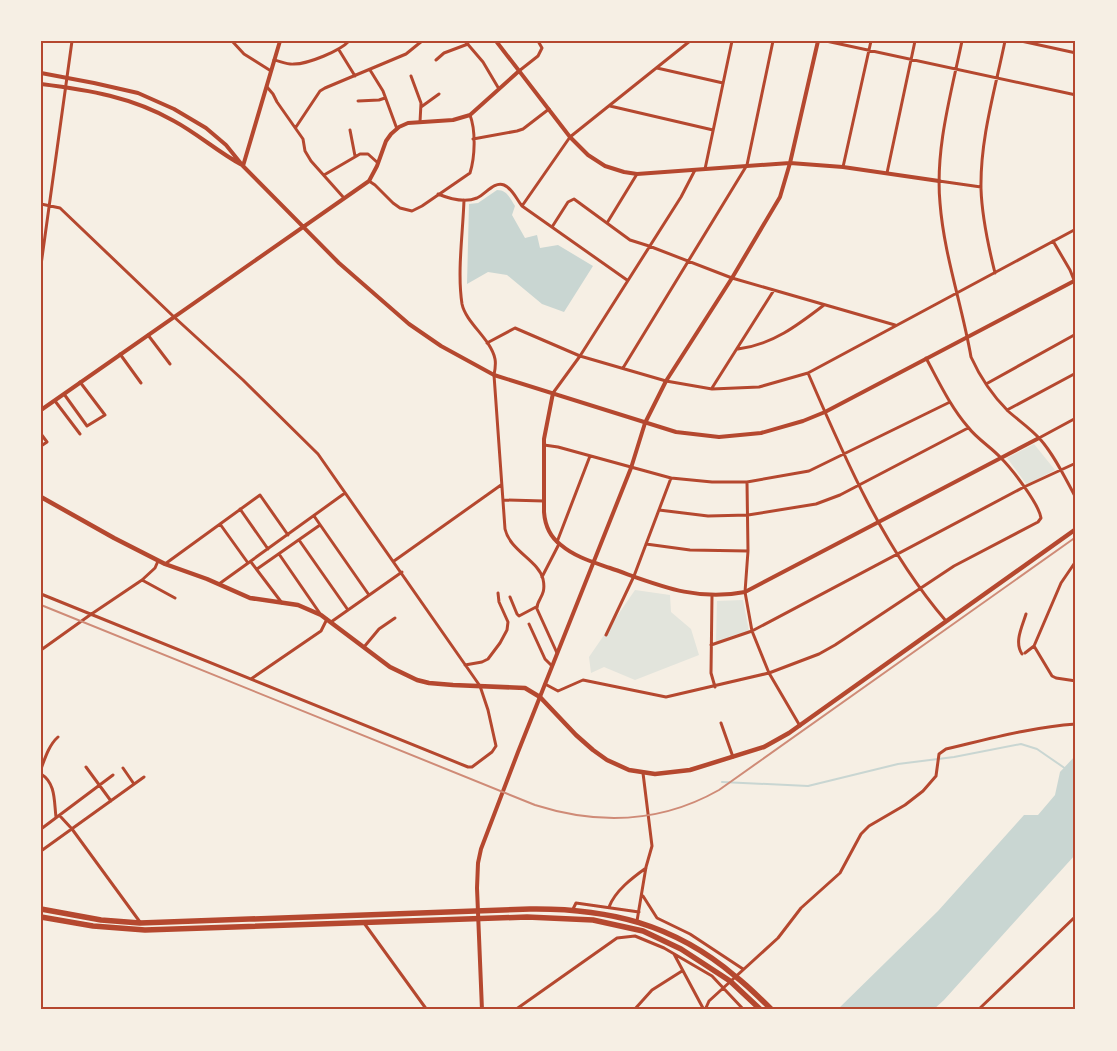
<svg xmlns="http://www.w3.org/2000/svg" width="1117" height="1051" viewBox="0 0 1117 1051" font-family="Arial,sans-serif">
<rect width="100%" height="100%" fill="#f6efe4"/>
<path fill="#e2e4dc" d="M 1034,444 L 1055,470 L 1027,485 L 1007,458 Z
M 635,590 L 670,595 L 671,612 L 691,629 L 699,655 L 635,680 L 604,667 L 591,673 L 589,657 Z
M 743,600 L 749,631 L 716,643 L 717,601 Z"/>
<path fill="#c9d6d2" d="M 497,190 C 507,190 510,198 515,206 L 512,215 L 525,238 L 537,235 L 540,248 L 558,245 L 593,266 L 564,312 L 542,304 L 507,275 L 488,272 L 467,284 L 469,204 L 478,203 Z
M 1076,755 L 1075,855 L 944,1000 L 933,1010 L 837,1010 L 938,911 L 1024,815 L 1038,815 L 1055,795 L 1060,772 Z"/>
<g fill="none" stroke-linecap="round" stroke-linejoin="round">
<path stroke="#c9d6d2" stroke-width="2" d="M 722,782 L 808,786 L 898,764 L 954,757 L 1021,744 L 1037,749 L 1066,769"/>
<path stroke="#b5482f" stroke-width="3" d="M 232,41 L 244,54 L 271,71
M 465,41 L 483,62 L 499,89
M 826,41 L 1076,95
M 962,41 C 951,94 935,149 940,203 C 944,255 962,305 971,357 C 980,377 992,395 1008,411 C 1018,420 1030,428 1040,439 C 1055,456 1065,478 1076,498
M 1021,41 L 1076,53
M 339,50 L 355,76
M 274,60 C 280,61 288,65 294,64 C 308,64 340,51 349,41
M 436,60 L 444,53 L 468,44
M 657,68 L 723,83
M 370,70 L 383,91 L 397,129
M 519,71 L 538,56 L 542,48 L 538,41
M 411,76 L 421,103 L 420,122
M 267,87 L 273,94 L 277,102 L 303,139 L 305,151 L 311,161 L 344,198
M 358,101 L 379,100 L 385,98
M 610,106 L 713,130
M 421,107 L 439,94
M 296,127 L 320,91 L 325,88 L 406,54 L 422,41
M 350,130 L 355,156
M 473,139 L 517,131 L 523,129 L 549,109
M 843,167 L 871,41
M 705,169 L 732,41
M 887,173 L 915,41
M 324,175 L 360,154 L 368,154 L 378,163
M 369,181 L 375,185 L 393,203 L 400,208 L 412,211 L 422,206 L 470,173 C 475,157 476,131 470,115
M 939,181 L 981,187
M 438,194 C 450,199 465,203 477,198 C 486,194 494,181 504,185 C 512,188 517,200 522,206
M 464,200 C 463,232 457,272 462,304 C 466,323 491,339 495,359 C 496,364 495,370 494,375 L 505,529 C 510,551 538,560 543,579 C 547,597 536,599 537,609 L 557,653
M 41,204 L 60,208 L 173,316 L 243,380 L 318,454 L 480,686 L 488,710 L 496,746 L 492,752 L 472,767 L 468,767 L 41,594
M 607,223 L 637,174
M 552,227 L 568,202 L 574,199 L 630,240 L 649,246 L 732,278 L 895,325
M 1053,241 L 1070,270 L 1076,285
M 41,265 L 72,41
M 995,273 C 988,245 982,218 981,189 C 980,139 995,90 1005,41
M 627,280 L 522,206 L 570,137 L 690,41
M 148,335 L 170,364
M 487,343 L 515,328 L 580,356 L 666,381 L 712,389 L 759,387 L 808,373 L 1076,229
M 738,349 C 772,345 798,325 824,305
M 120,354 L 141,383
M 623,368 L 747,165 L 773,41
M 808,373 C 845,459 884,549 946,621
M 986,384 L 1076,334
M 712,388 L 774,290
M 553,393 L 580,356 L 681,197 L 695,170
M 64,394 L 87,426 L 105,415 L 80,382
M 55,401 L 80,434
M 1007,410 L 1076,373
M 41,434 L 47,442 L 41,446
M 1039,438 L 1076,418
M 544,445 L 558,447 L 671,478 L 712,482 L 747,482 L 809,471 L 950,402
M 747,482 L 748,551 L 745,592 L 752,631 L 769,673 L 800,726
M 504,500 L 544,501
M 240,509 L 268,549
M 659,510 L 708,516 L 748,515 L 816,504 L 840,495 L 968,428
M 314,516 L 369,595
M 220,524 L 248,563
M 299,540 L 348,610
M 557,542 L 590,456
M 646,544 L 690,550 L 748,551
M 279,554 L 321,615
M 394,561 L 501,485
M 251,562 L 282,603
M 165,564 L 260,495 L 288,535
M 257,569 L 320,525
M 542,577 L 559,544
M 142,580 L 175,598
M 219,584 L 345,493
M 712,596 L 711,673 L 715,687
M 510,597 L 517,614 L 519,616 L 536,607
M 331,622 L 402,572
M 529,624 L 545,659 L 552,666
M 606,635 L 634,576 L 671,478
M 711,645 L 752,631 L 1024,487 L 1076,463
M 1034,646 L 1052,676 L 1056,678 L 1076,681
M 364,647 L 379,629 L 395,618
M 41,650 L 90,615 L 142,580 L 155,568 L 158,561
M 1025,653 L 1034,646 L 1061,583 L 1076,561
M 1022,654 C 1014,642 1022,627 1026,614
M 465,665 L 482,662 L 488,659 L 500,643 L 507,630 L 508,622 L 499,602 L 498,593
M 251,679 L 321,631 L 327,619
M 545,684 L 558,691 L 583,680 L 666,697 L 769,673 L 819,654 L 835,645 L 954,566 L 1038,522 L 1041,518 C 1039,504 1012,469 1001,458 C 991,447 977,439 968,427 C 950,406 939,382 926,358
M 721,723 L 733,757
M 86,767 L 111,801
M 123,768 L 134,784
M 41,769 C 45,758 49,745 58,737
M 41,774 C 56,783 54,802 56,817
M 60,816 L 72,829 L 140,922
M 41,829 L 113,775
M 41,851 L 144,777
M 643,896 L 657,918 L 690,934 L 743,969
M 609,907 C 615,891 632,878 646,868
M 573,909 L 576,903 L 639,912
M 637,921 L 646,867 L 652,846 L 643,773
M 364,923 L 427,1010
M 674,954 L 704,1010
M 515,1010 L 617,938 L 635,936 L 664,948 L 712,976 L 744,1010
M 634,1010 L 652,990 L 682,971
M 705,1010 L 709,1001 L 778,938 L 801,908 L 840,873 L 861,834 L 869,826 L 905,805 L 923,791 L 936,776 L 939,754 L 946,749 C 989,739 1032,727 1076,724
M 978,1010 L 1076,916"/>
<path stroke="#b5482f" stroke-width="4" d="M 496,41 L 570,137 L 588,155 L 605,166 L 624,172 L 637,174 L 790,163 L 843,167 L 939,181
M 41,73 L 94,83 L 138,93 L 174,109 L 206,128 L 226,145 L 243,166 L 339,263 L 409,324 L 441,346 L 494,375 L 676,432 L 719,437 L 761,433 L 803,421 L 825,412 L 1076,280
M 41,84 C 89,90 132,97 174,121 C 198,134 218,152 242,165
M 243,166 L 280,41
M 553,393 L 544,439 L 544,512 C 545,525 550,537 561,545 C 575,557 593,562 610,568 C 656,584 694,602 745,592 L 1039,438
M 41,410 L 369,181 L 377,166 L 386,141 L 391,134 L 399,127 L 408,123 L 453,120 L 470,115 L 519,71
M 482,1010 L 477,888 L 478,863 L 481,849 L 518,752 L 631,468 L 645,423 L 666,381 L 732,278 L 780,197 L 790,163 L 818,41"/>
<path stroke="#b5482f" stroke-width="4.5" d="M 41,497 L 114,538 L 165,564 L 207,579 L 250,598 L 298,605 L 321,615 L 390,667 L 417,680 L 429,683 L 453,685 L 525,688 L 540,697 L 576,735 L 593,750 L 607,760 L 629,770 L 655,774 L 690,770 L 764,747 L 789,733 L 1076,529"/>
<path stroke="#b5482f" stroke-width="5.5" d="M 41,909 L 101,920 L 140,923 L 530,909 C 608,908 674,924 735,976 C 748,986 760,998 772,1010
M 41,917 L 93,926 L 145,930 L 527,917 L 593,920 L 643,931 L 681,949 L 730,981 L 761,1010"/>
<path stroke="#cf8b77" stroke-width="2" d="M 41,605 L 535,805 C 598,825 661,823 719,790 L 1076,537"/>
</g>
<rect width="1117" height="1051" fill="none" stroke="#f6efe4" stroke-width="85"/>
<rect x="42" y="42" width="1032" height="966" fill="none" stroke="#b5482f" stroke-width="2"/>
</svg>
